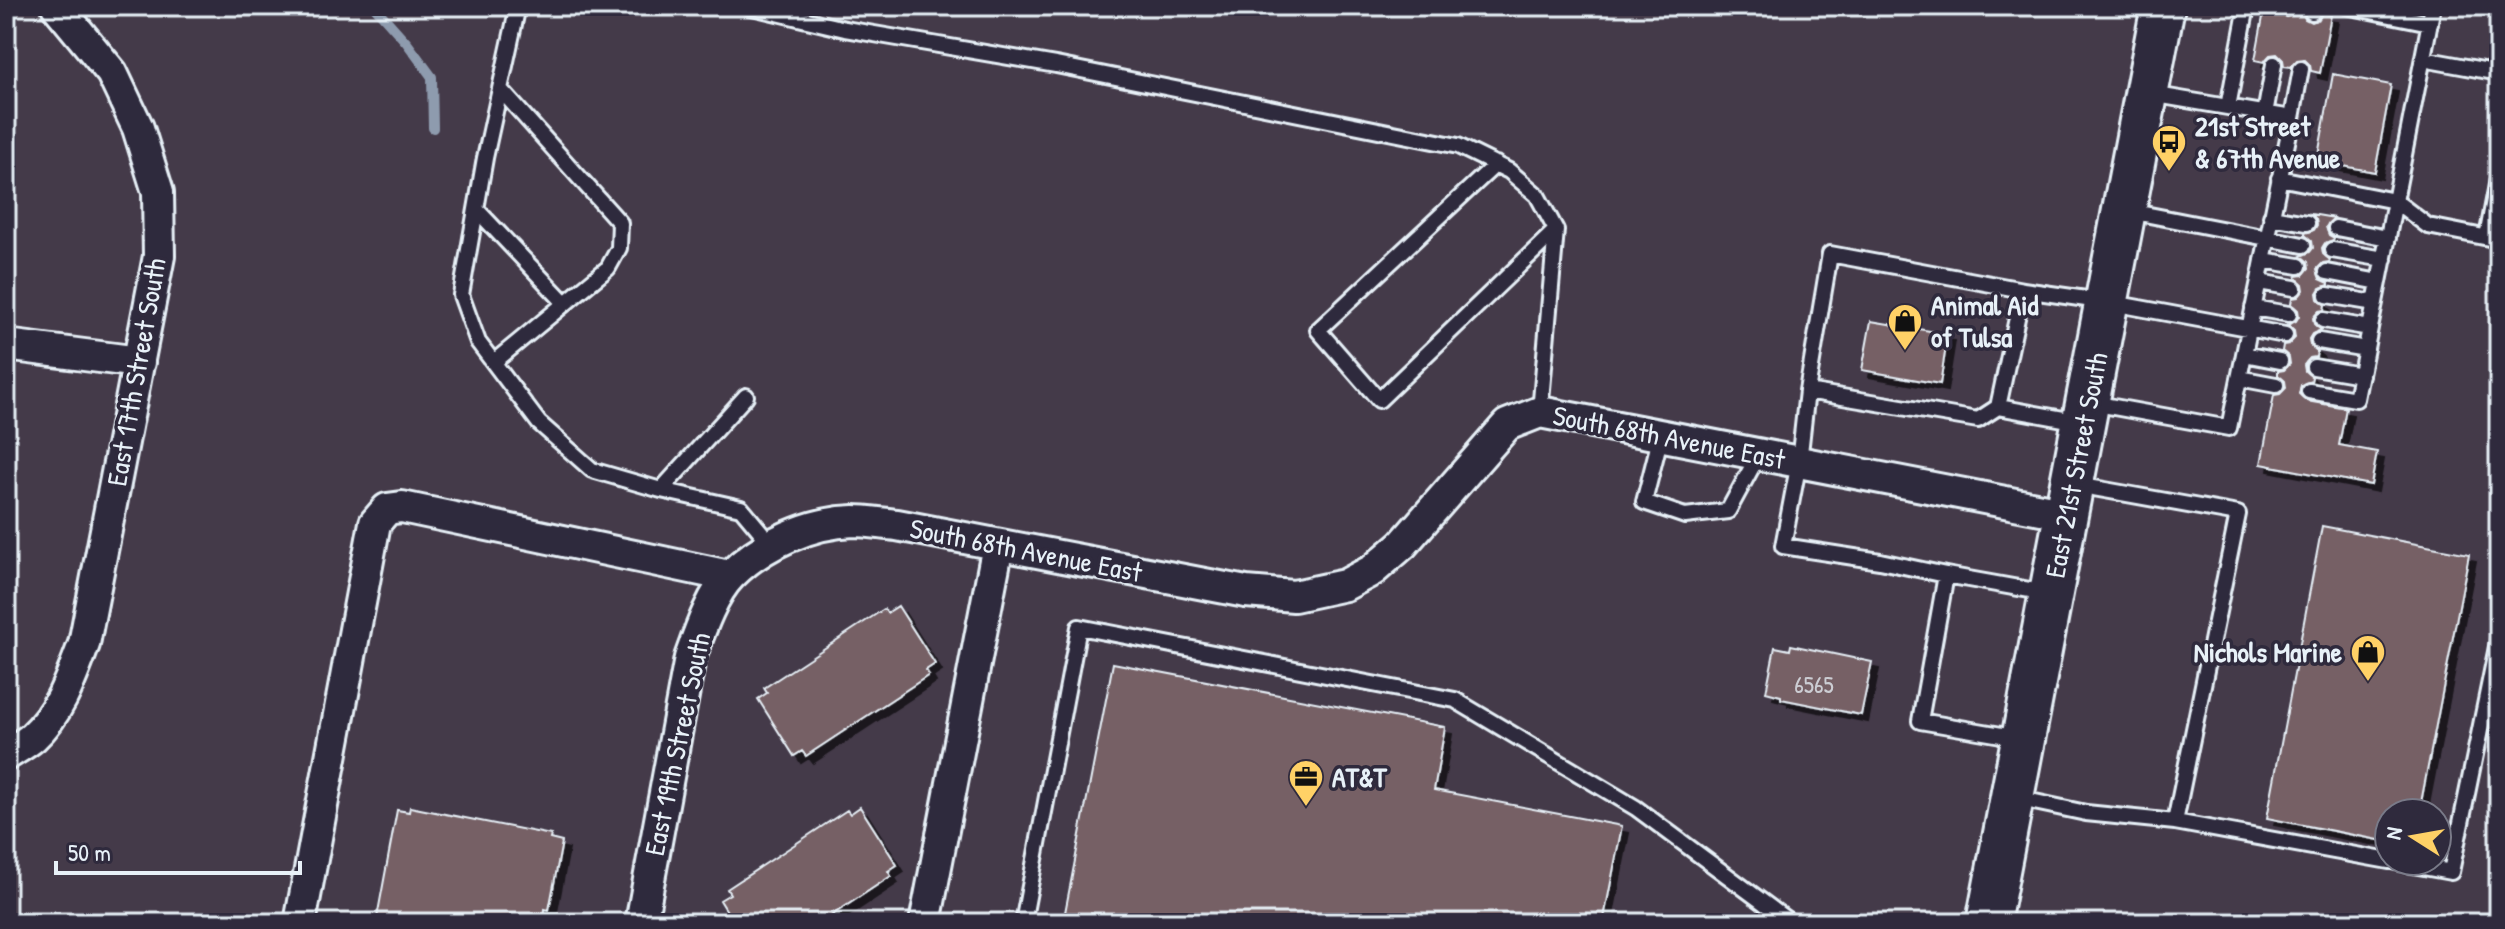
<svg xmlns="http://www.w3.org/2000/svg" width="2505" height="929" viewBox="0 0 2505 929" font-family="'Patrick Hand',sans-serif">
<defs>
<filter id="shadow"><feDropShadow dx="7" dy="7" stdDeviation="0" flood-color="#0009"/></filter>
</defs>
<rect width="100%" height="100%" fill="#443a49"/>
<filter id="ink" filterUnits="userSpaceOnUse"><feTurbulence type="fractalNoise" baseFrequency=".0125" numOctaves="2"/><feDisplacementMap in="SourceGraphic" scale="16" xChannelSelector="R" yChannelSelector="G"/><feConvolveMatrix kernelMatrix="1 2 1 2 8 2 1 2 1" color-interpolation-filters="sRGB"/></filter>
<g filter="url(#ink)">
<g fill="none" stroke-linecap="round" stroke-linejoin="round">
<path stroke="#8e9bae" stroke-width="10" d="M 374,6 L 407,43 L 432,77 L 433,128"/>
</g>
<path fill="#766065" stroke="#e8f1f8" stroke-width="2" filter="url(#shadow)" d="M 2265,6 L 2277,6 L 2279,13 L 2286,17 L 2293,15 L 2297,9 L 2302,10 L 2305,19 L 2311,22 L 2319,19 L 2322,14 L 2331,15 L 2320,73 L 2311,71 L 2310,65 L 2304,59 L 2297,60 L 2291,67 L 2284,66 L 2283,60 L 2277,54 L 2270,55 L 2264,62 L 2255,60 Z
M 2333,74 L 2391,85 L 2375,172 L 2317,161 Z
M 2311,214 L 2334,218 L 2326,227 L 2329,235 L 2334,238 L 2333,240 L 2325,243 L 2322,248 L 2323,254 L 2330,260 L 2329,262 L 2323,263 L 2317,269 L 2320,279 L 2329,283 L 2329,285 L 2320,288 L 2317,293 L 2318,299 L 2325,305 L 2324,310 L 2319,311 L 2313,318 L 2314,324 L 2321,330 L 2312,334 L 2309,339 L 2310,345 L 2317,351 L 2316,357 L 2310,358 L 2304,365 L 2305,371 L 2312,377 L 2311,381 L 2301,385 L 2299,394 L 2307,401 L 2346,408 L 2339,445 L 2377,452 L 2371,485 L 2261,464 L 2274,395 L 2280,394 L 2286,388 L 2285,381 L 2278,375 L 2278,371 L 2284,370 L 2290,364 L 2289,357 L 2282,351 L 2283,345 L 2289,344 L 2295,338 L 2294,331 L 2287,325 L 2296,321 L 2299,316 L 2298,310 L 2291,304 L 2292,298 L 2298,297 L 2304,290 L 2303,284 L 2296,278 L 2297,276 L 2303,275 L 2309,268 L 2308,262 L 2301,256 L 2310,252 L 2313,248 L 2312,241 L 2305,235 L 2305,233 L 2314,230 L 2317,225 L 2316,219 Z
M 1871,321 L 1948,334 L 1940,384 L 1862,370 Z
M 2322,526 L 2469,554 L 2419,813 L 2389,813 L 2389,842 L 2267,818 Z
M 898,606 L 935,664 L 926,670 L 929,675 L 806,756 L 802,751 L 794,756 L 758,699 L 767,693 L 764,688 L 884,609 L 887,613 Z
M 1791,645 L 1872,662 L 1861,715 L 1781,699 L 1781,696 L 1766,692 L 1775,647 L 1790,650 Z
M 1113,663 L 1445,727 L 1434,790 L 1622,826 L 1603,923 L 1063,923 Z
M 410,807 L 551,835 L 550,839 L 562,842 L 549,910 L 545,909 L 544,923 L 376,923 L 397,810 L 409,812 Z
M 860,807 L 897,865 L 888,871 L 891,876 L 820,923 L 734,923 L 720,900 L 730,894 L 727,889 L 847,810 L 850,814 Z"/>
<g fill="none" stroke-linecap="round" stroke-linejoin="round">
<defs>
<path id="lane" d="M 518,6 L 485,158 L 461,295 L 478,342 L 539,423 L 592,470 L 661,490 L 741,508 L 771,544
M 748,6 L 845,29 L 1056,65 L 1458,146 L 1509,171 L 1537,195 L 1556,230 L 1540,412
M 2346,6 L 2430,23
M 2433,6 L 2395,201 L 2428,226 L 2499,240
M 2287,7 L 2287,6
M 2312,12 L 2313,6
M 2423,59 L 2499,73
M 2228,107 L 2247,6
M 2265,114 L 2274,64
M 2292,118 L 2301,69
M 1496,164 L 1318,330 L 1379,400 L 1556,230
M 2279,178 L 2395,201 L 2356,399 L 2309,391
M 476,209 L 565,303
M 2129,211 L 2303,245
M 2271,217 L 2307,223
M 2336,228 L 2388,238
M 2487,237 L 2498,179
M 2332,250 L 2384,259
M 2263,260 L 2299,266
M 2327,272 L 2379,282
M 2259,282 L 2294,288
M 2327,295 L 2375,303
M 2253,308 L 2289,314
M 2323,320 L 2370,328
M 2319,341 L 2366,349
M 2244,354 L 2280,361
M 494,362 L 608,268 L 619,248 L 620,223 L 500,89
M 2314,367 L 2361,375
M 2239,378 L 2276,385
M 1807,391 L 1830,254 L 2023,290
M 2092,403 L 2229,428 L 2292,118 L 2151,94
M 1998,407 L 2080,422
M 1661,435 L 1644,502 L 1685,516 L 1728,511 L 1759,454
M 661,490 L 746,396
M 1946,575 L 1880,561 L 1783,546 L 1799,462 L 1807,391 L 1978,420 L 1998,407 L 2023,290 L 2107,302 L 2285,335
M 2019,738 L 1920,721 L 1946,575 L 2047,593
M 2016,798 L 2086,813 L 2175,822 L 2238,514 L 2077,485
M 2175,822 L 2389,861
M 2391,861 L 2451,872 L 2499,637
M 1023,923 L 1079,627 L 1455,700 L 1636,808 L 1791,923"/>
<path id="street" d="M 6,345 L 139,362
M 6,755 C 15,749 25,744 33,737 C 60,712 71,678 84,644 L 159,256 L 158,192 L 138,128 L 112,73 L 57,6
M 300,923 L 375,523 L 387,509 L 402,507 L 729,576
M 641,923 L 690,658 C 699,633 712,594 731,575 C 762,544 811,522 854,521 C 868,521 883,524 897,525 L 1246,592 L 1294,596 L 1345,585 L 1373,570 L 1403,544 L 1507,425 L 1540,412 L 2067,514
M 925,923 L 998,545"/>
<path id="secondary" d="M 1988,923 L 2163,6"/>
</defs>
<use href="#lane" stroke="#e8f1f8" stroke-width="20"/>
<use href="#street" stroke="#e8f1f8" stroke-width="36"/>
<use href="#secondary" stroke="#e8f1f8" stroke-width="48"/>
<use href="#lane" stroke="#2f2a3d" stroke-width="14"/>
<use href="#street" stroke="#2f2a3d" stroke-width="30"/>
<use href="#secondary" stroke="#2f2a3d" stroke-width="42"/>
</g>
</g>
<defs>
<symbol id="bus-pin" viewBox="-11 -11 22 30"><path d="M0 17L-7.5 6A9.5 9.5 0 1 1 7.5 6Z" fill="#ffd166" stroke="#2f2a3d"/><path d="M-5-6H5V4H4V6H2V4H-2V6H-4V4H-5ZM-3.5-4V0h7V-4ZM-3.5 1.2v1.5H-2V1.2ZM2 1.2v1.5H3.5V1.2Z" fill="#111"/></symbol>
<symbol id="shop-pin" viewBox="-11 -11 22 30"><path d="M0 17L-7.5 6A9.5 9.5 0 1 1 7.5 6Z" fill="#ffd166" stroke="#2f2a3d"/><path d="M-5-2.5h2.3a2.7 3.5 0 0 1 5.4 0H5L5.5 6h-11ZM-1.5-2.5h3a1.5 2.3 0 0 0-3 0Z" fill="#111"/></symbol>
<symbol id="office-pin" viewBox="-11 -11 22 30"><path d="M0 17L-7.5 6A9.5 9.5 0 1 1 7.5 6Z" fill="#ffd166" stroke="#2f2a3d"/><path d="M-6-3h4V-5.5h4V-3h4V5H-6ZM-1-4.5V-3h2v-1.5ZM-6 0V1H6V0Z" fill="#111"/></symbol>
</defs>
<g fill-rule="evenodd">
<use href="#bus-pin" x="2149" y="122" width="40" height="54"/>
<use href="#shop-pin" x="1885" y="301" width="40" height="54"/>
<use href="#shop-pin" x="2348" y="632" width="40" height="54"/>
<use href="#office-pin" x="1286" y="757" width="40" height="54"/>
</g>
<g text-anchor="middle" stroke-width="7" stroke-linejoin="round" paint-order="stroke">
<g font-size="24" fill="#cccdd3">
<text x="1814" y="693">6565</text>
</g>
<g font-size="28" font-weight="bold" fill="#e8f1f8" stroke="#2f2a3d" text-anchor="start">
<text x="2195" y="136">21st Street<tspan x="2195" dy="32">&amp; 67th Avenue</tspan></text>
<text x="1931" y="315">Animal Aid<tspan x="1931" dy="32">of Tulsa</tspan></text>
<text x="2342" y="662" text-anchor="end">Nichols Marine</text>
<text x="1332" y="787">AT&amp;T</text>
</g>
<g font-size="28" fill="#e8f1f8" stroke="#2f2a3d">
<text transform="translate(136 372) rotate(-80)" y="10">East 17th Street South</text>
<text transform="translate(1669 437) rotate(11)" y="10">South 68th Avenue East</text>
<text transform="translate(2076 465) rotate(-79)" y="10">East 21st Street South</text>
<text transform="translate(1026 550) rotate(11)" y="10">South 68th Avenue East</text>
<text transform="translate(677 744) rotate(-78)" y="10">East 19th Street South</text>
</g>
</g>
<rect width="2505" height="929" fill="none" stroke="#2f2a3d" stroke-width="32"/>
<rect x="16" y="16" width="2473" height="897" fill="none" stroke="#e8f1f8" stroke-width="3" filter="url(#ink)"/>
<g transform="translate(2413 837) rotate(281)"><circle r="38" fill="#2f2a3d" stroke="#797a88" stroke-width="2"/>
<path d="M0-6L14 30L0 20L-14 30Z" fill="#ffd166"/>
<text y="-12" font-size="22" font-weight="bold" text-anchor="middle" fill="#e8f1f8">N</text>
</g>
<path d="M56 861v12h244v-12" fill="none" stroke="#e8f1f8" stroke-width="4"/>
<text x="68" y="861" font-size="24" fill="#e8f1f8" stroke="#2f2a3d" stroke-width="6" paint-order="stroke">50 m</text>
</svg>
